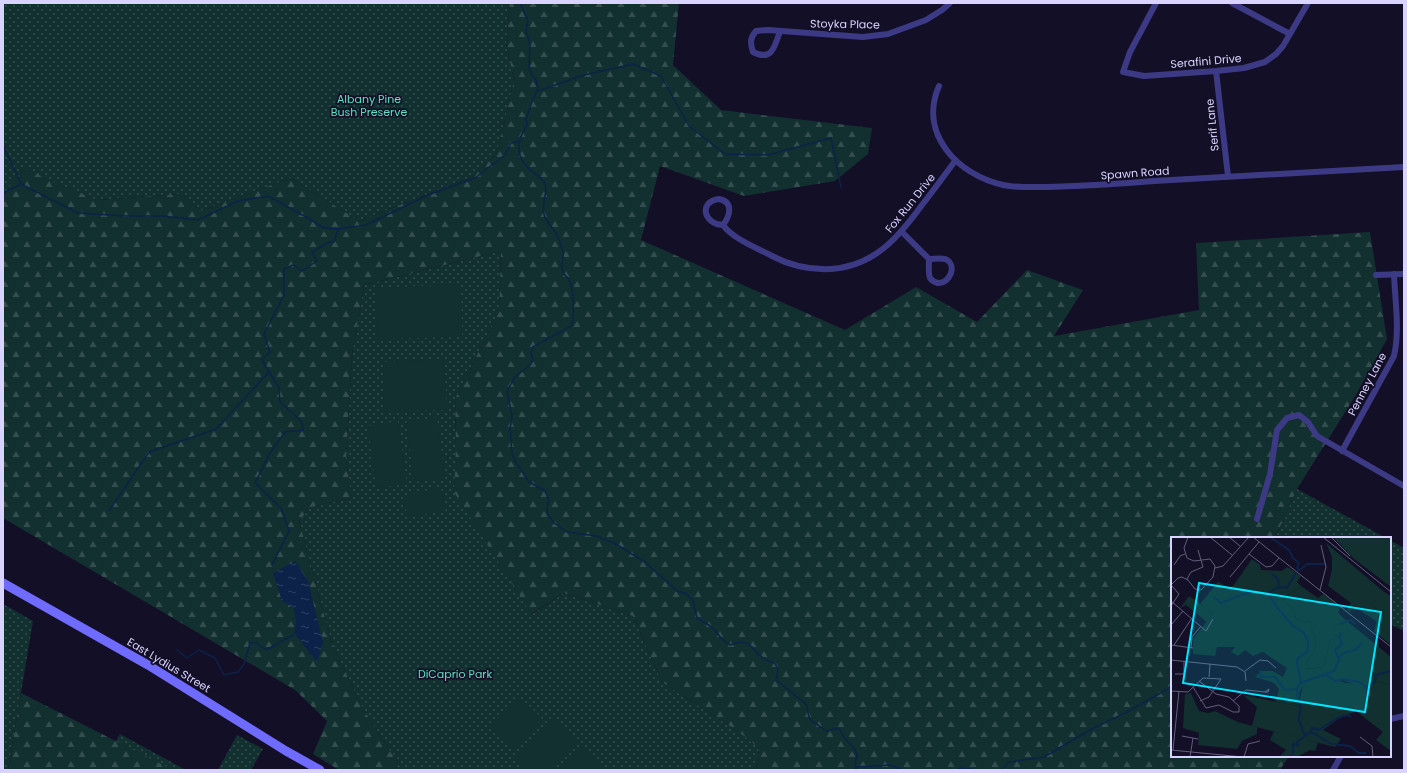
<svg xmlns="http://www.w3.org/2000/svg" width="1407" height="773" viewBox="0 0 1407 773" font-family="Poppins,sans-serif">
<defs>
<pattern id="grass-dots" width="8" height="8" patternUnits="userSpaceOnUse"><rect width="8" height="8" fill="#12302f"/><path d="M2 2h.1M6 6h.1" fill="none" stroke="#344d4e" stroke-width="1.8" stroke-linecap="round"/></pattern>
<pattern id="forest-firs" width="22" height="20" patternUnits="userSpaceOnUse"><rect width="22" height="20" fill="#12302f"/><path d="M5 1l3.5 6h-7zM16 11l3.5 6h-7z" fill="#344d4e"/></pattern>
<pattern id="water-ripples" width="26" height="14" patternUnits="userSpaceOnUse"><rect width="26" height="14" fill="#0c2248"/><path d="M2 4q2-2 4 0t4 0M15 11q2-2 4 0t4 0" fill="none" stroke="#2f4163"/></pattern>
</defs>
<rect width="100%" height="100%" fill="#130f26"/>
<path fill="url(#grass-dots)" d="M 3,3 L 510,3 L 506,43 L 514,80 L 497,153 L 474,176 L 359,221 L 291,178 L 201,211 L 183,194 L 96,200 L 23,169 L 3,196 Z
M 501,251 L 499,311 L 455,399 L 456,445 L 532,614 L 564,593 L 633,616 L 662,682 L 739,732 L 759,748 L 756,770 L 402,770 L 362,707 L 332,644 L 299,521 L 311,507 L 351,498 L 346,460 L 352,354 L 364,285 Z
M 1297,489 L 1386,538 L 1275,538 Z
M 1390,540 L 1404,548 L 1404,631 L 1390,624 Z
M 3,604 L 33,621 L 8,770 L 3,770 Z
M 120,734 L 186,770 L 99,770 Z
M 237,735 L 263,749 L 251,770 L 218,770 Z"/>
<path fill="url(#forest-firs)" d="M 510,3 L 679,3 L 673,65 L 721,110 L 872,128 L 868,154 L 835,181 L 744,196 L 660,166 L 641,240 L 845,330 L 916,287 L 977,322 L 1027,270 L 1083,290 L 1054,336 L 1199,310 L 1196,243 L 1370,232 L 1387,339 L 1354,398 L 1297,489 L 1275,538 L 1172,538 L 1172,756 L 1289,756 L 1280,770 L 756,770 L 759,748 L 739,732 L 662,682 L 633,616 L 564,593 L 531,614 L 454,492 L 456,445 L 455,399 L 499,311 L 501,251 L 364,285 L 352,354 L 346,460 L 351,498 L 311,507 L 299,521 L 332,644 L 362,707 L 402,770 L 339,770 L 313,754 L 327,721 L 295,690 L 3,518 L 3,196 L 23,168 L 96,200 L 183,194 L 201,211 L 291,178 L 359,221 L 474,176 L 497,153 L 514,80 L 506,43 Z
M 21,693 L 173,770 L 8,770 Z"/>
<path fill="#12302f" d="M 461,284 L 462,337 L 377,339 L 375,288 Z
M 444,359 L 447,410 L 384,411 L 383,362 Z
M 437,417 L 445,478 L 414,482 L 406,422 Z
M 398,421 L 407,484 L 376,488 L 368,426 Z
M 441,487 L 446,510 L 408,518 L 403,496 Z
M 519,697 L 542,718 L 514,751 L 490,729 Z
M 551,718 L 577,742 L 552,770 L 527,770 L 515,758 Z
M 581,745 L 605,770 L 558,770 Z"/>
<path fill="url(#water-ripples)" d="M 295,561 L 308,581 L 323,642 L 317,662 L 294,633 L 296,623 L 294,609 L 282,601 L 273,573 Z"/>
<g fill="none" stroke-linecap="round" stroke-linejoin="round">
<path stroke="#0c2248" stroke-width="1.5" d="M 520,3 L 528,21 L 526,30 L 530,44 L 529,66 L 531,74 L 536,80 L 538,88 L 532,102 L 526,119 L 527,125 C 517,140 515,156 529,169 C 535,174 542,177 545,184 C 548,194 541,204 544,214 C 546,223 553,227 557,235 C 559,239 562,247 563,252 C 564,259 560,266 563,273 C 565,276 568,277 569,280 C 574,290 574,315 572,325 C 565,330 558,333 551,337 C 545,340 540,344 533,347 L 531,353 L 533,360 L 530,365 L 515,377 L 507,391 L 512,416 L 510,429 L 512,454 L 515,461 L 529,482 L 545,491 L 549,500 L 547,508 L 548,515 L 554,523 L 567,532 L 596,536 L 614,543 L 645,562 L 677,591 L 687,594 L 693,601 L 697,618 L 712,627 L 722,639 L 730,645 C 751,637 750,648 763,658 C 767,661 771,662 775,663 L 778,670 L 776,680 L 807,705 C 809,727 813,719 826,731 L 839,728 L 845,739 L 854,748 L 857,755 L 855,767 L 857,770
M 538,91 L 584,75 L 633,64 L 661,76 L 689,126 L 725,154 L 768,155 L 831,138 L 841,187
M 3,145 L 21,184 L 78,213 L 127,216 L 164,216 L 198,220 L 238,201 L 268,196 L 308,218 L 324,228 L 338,229
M 3,193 L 21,184
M 109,511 L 149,452 L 216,429 L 269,372
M 272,565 L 289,531 L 281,508 L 255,483 L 270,453 L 285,432 L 303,430 L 302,422 L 280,402 L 279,388 L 262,360 L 270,352 L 264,334 L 284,295 L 284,269 L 293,265 L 302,271 L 317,261 L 312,252 L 329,242 L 334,242 L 338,229 L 366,225 L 428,195 L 475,178 L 505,155 L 511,143 L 518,141
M 177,650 L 187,658 L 199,650 L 215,658 L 224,675 L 238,672 L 244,664 L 250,643 L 257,643 L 266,650 L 295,634
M 856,767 L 891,765 L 903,770
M 956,770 L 961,768 L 978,770
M 1001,770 L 1009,762 L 1044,757 L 1090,730 L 1129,711 L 1166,690 L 1172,685"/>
<path stroke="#3d3a85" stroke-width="6" d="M 1156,3 L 1130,52 L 1123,72 L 1144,76 L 1216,71 L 1244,68 L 1265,62 L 1276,54 L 1283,46 L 1308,3
M 1232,3 L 1290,34
M 780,31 C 775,46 772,62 753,52 C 750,43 750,38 756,31 L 768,30 L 863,37 L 888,34 L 926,20 L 942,10 L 950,3
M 1216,71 L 1228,176
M 939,86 C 918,134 958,175 1003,185 C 1017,188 1033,187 1048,187 C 1083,186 1118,184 1154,181 C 1237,176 1320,172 1404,167
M 719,199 C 734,202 730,216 723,225 C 705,225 697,202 719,199 Z
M 723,225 C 733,239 757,248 772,256 C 791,266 810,270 831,269 C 874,266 898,238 922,205 C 933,191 944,176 955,161
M 902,232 L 929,259
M 929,259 C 934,259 940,258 945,259 C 958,264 950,284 938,283 C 934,282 932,281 930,278 C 928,273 929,265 929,259 Z
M 1376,275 L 1404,274
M 1342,451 L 1394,356 C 1400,330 1395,301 1394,274
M 1257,519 L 1270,474 L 1277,430 L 1287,418 L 1299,415 L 1308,422 L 1317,436 L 1404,486
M 1390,719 L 1404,716
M 1333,770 L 1341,756"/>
<path stroke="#6f6bff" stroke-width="9" d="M 3,583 L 148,665 L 286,751 L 320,770"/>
</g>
<g text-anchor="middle" stroke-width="3.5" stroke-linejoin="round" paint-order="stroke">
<g font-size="11" fill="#d9d4ff" stroke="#130f26">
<text transform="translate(845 24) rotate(1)" y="4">Stoyka Place</text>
<text transform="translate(1206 61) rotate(-5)" y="4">Serafini Drive</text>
<text transform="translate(1212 125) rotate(-96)" y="4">Serif Lane</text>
<text transform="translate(1135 173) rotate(-4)" y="4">Spawn Road</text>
<text transform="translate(910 203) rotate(-51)" y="4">Fox Run Drive</text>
<text transform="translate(1367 384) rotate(-62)" y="4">Penney Lane</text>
<text transform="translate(169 665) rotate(31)" y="4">East Lydius Street</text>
</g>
<g font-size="11" fill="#5fe0c0" stroke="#130f26">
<text x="369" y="103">Albany Pine<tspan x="369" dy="13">Bush Preserve</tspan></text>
<text x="455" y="678">DiCaprio Park</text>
</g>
</g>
<g transform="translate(1171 537)">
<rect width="220" height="220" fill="#130f26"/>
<path d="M 157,47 L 212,54 L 220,59 L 220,108 L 203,94 L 209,74 L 201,68 L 194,77 L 183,69 L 179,75 L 176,72 L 180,66 ZM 130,49 L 147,61 L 152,57 L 157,60 L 164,85 L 166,101 L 159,103 L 153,130 L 134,132 L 136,124 L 144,114 L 145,102 L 138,84 L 133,86 L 125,82 L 123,73 L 111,62 ZM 18,59 L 42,76 L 36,85 L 15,68 L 9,71 ZM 152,139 L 175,146 L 199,148 L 205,140 L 205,144 L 220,148 L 220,214 L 205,203 L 212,195 L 185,174 L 167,182 L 152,193 L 170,202 L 164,210 L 81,189 L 86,170 L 72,158 L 127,169 L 133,145 Z" fill="#12302f"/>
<path d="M 162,0 L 220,0 L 220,50 L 182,21 ZM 155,6 L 212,54 L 201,68 L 209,74 L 206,85 L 157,49 L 161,32 L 161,20 ZM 81,22 L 89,28 L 90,33 L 111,34 L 116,30 L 130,39 L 126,45 L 130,49 L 111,62 L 123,73 L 125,82 L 133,86 L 138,84 L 145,102 L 144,114 L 136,124 L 135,132 L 153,130 L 159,103 L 166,101 L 157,60 L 169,71 L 167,75 L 170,79 L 220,120 L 220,148 L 205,144 L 205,141 L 195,152 L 172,143 L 160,146 L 152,139 L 137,142 L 129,154 L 127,169 L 105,165 L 108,152 L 103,146 L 84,140 L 90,134 L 102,134 L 112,140 L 116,131 L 92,115 L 82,119 L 74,113 L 67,119 L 60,115 L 64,110 L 46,110 L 44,119 L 22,117 L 22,102 L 42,76 L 29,67 L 47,45 L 57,50 L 62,49 ZM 20,156 L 28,174 L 37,176 L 44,174 L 67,185 L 86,190 L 86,197 L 71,204 L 66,212 L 27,208 L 28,196 L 12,191 L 14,157 ZM 103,194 L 129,200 L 147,206 L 144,214 L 139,213 L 126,220 L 108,220 L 115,213 L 99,203 Z" fill="#12302f"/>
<path fill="none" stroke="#0c2248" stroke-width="2" d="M 99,0 L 118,13 L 122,21 L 128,26 L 126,31 L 128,34M 128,34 L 136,27 L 154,27M 101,37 L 107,42 L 108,49M 43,60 L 50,66 L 81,54 L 99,58M 169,87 L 179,83 L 185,87M 167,121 L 175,115 L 184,113 L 191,106M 89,133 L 90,140 L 104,140 L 114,153 L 127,152M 155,138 L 164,144 L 173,142 L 188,145 L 195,150 L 198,161M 130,146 L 163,134 L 168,123 L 164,113 L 171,107 L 168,100 L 171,96M 195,150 L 204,145 L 205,138 L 220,134M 140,195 L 141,191 L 148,193 L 168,180 L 177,178 L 180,180M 134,198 L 140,195 L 161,207 L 179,209 L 188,216 L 195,216M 119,220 L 122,216 L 122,207 L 127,208 L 126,205 L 134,199 L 128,183 L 130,168 L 127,163 L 126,152 L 130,144 L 126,126 L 127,121 L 137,114 L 137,104 L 133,96 L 122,89 L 108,73 L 99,60 L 99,55 L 108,50 L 116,51 L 125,36"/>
<path fill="none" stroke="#625e7d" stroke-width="1" d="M 39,0 L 61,18M 58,0 L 69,9M 82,0 L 220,110M 152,0 L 220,55M 160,0 L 179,19M 78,17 L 95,30 L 101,29 L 108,21M 3,28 L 9,19 L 14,17M 44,31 L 52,29 L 78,0M 59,40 L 88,5M 16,42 L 20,35 L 32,30 L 27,13M 0,48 L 7,41 L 11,40 L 17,43 L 24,52 L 30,53 L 42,40 L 44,29 L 39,22 L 23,24 L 16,21 L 13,11 L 17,0M 0,48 L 8,57 L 0,69M 149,53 L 155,30 L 150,8M 0,64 L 35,94 L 42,82M 0,88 L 12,74M 0,108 L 22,111M 3,108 L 21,81M 20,111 L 21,100 L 30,89M 0,123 L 66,130 L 74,135 L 75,144M 74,134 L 89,123 L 97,124 L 105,131M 4,137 L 13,137 L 13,124M 38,140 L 39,127M 28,144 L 45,157 L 58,160 L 68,169 L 68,175M 22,150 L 35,171 L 48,168 L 62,175 L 68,175M 0,154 L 17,155 L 32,141 L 50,142 L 38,160 L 29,164M 62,164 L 75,153 L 94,155 L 98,152 L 97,155 L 94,155M 11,199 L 27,202M 189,200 L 201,209 L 202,220M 0,213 L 72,220M 2,213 L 8,154M 19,220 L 22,201M 73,220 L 77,207 L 89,204M 73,220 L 87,220"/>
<path fill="#00e5ff" fill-opacity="0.15" stroke="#00e5ff" stroke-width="2" d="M 28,46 L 210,75 L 194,175 L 12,146 Z"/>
<rect width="220" height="220" fill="none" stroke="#d9d4ff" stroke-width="2"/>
</g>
<rect width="1407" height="773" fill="none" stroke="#d9d4ff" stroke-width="8"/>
</svg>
